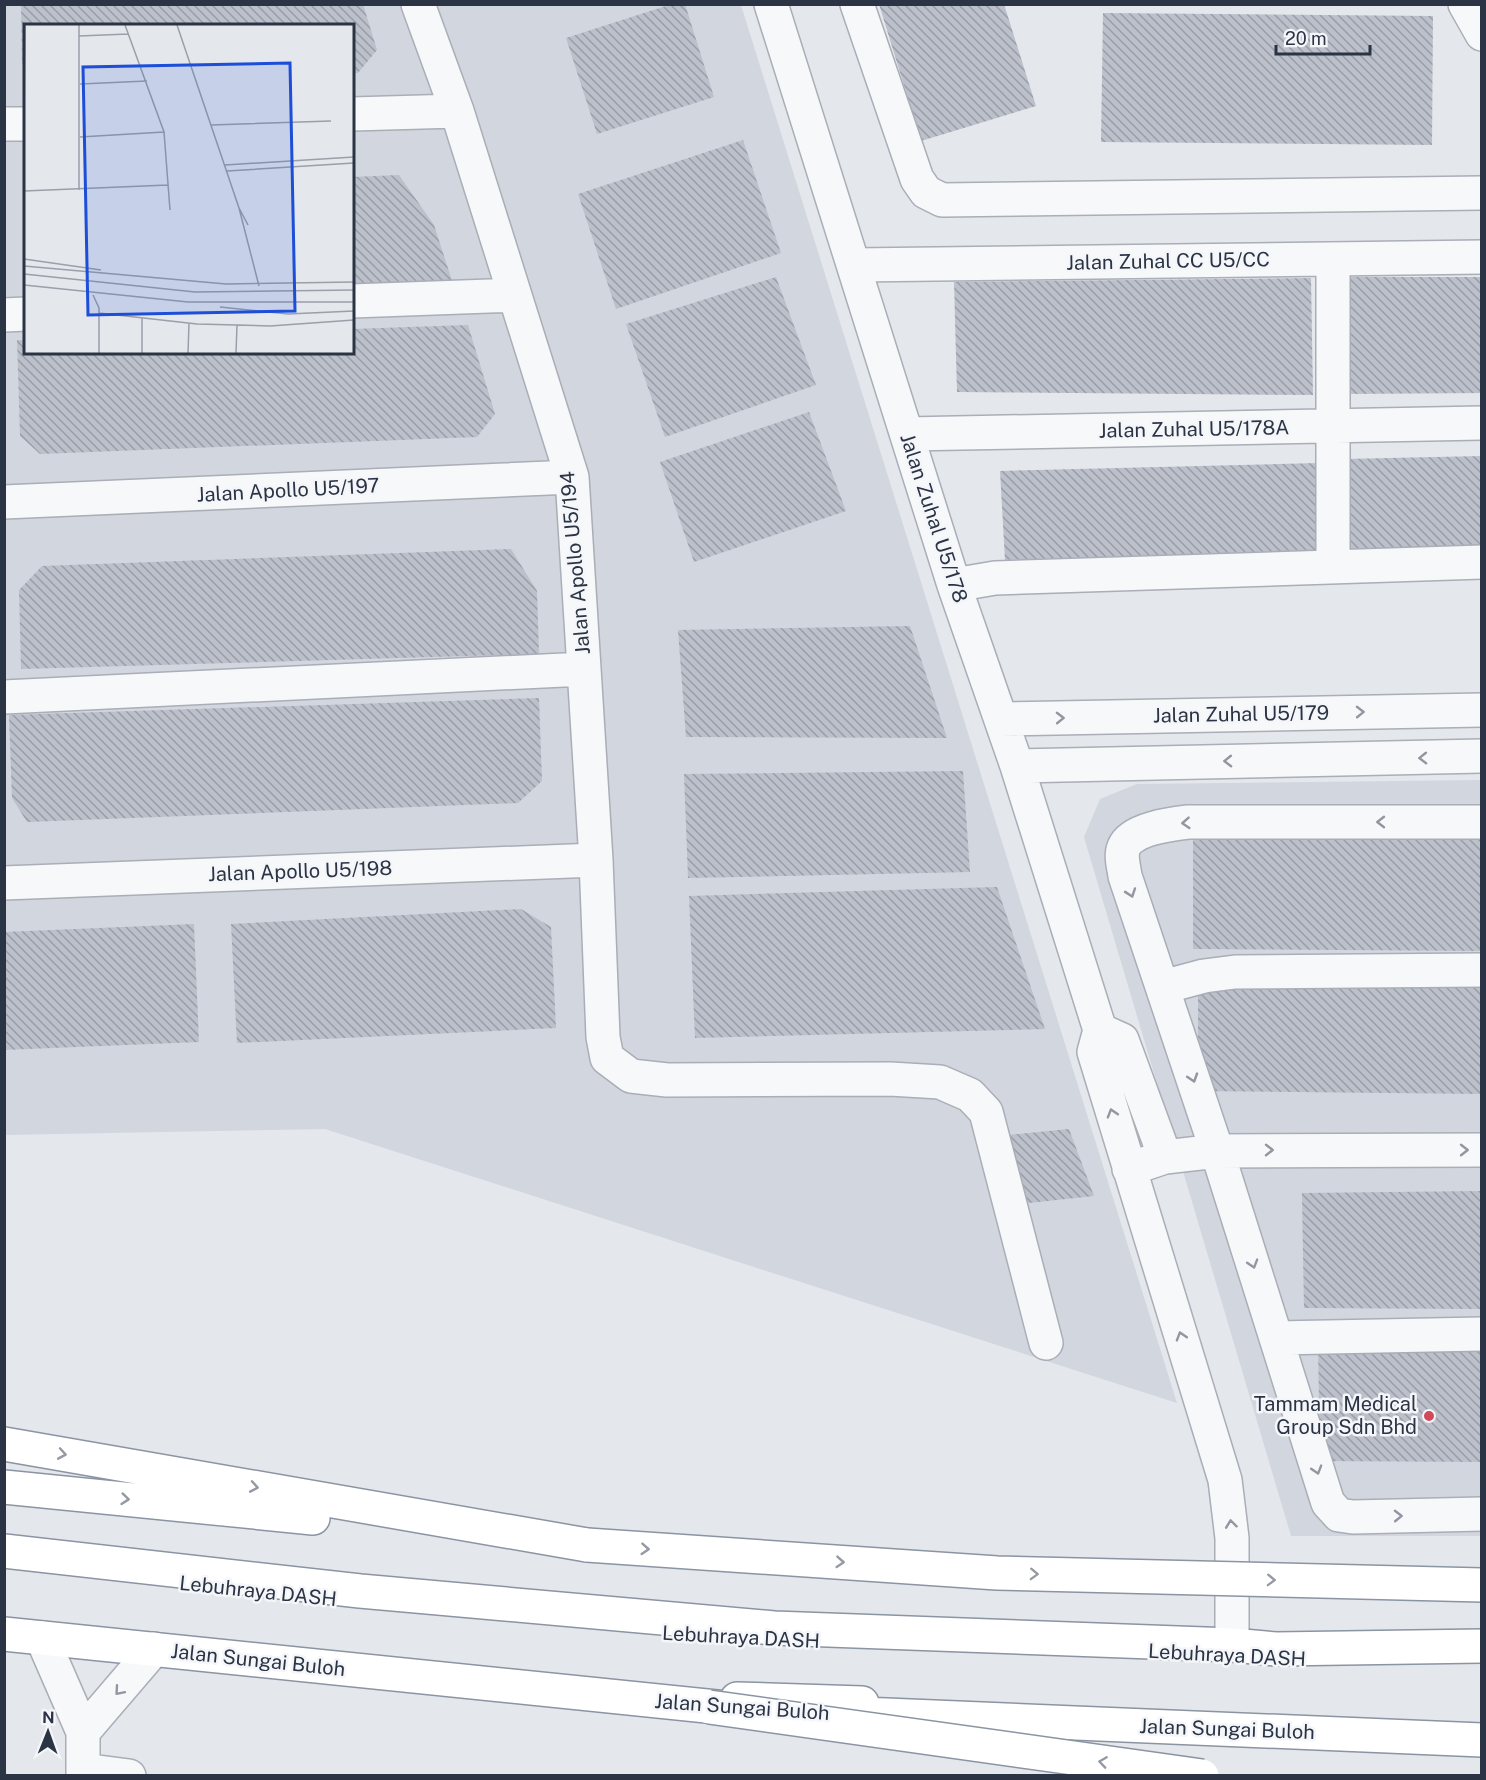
<svg xmlns="http://www.w3.org/2000/svg" width="1486" height="1780" viewBox="0 0 1486 1780" font-family="'Public Sans',sans-serif">
<defs>
<pattern id="building-back-hatch" width="6" height="6" patternUnits="userSpaceOnUse" patternTransform="scale(1.5)"><rect width="6" height="6" fill="#bbc0ca"/><path d="M-1 5l2 2M0 0l6 6M5-1l2 2" fill="none" stroke="#989da6"/></pattern>
</defs>
<rect width="100%" height="100%" fill="#e4e7ec"/>
<path fill="#d2d6de" fill-rule="evenodd" d="M 4,5 L 741,5 L 1177,1403 L 325,1129 L 5,1135 ZM 26,26 L 352,26 L 352,352 L 26,352 Z
M 1481,780 L 1481,1536 L 1291,1536 L 1084,837 L 1100,799 L 1137,784 Z"/>
<path fill="url(#building-back-hatch)" d="M 21,4 L 363,4 L 377,50 L 358,73 L 352,73 L 352,26 L 26,26 L 26,66 L 22,64 Z
M 672,4 L 685,4 L 714,97 L 597,134 L 566,38 Z
M 879,4 L 1004,4 L 1036,106 L 921,141 Z
M 1103,13 L 1433,16 L 1432,145 L 1101,142 Z
M 743,140 L 781,253 L 616,309 L 578,194 Z
M 399,175 L 434,225 L 454,287 L 352,290 L 352,177 Z
M 776,277 L 816,385 L 665,437 L 626,324 Z
M 1345,277 L 1482,277 L 1482,393 L 1345,394 Z
M 1311,278 L 1313,395 L 957,392 L 954,282 Z
M 468,325 L 495,414 L 477,437 L 40,454 L 20,436 L 17,340 L 26,340 L 26,352 L 352,352 L 352,329 Z
M 809,412 L 846,511 L 694,562 L 660,462 Z
M 1482,456 L 1482,548 L 1344,550 L 1343,459 Z
M 1318,463 L 1318,550 L 1005,560 L 1000,471 Z
M 511,549 L 537,591 L 539,654 L 21,669 L 19,590 L 42,566 Z
M 910,626 L 947,738 L 686,737 L 678,630 Z
M 539,698 L 542,781 L 518,803 L 27,822 L 12,798 L 9,715 Z
M 963,771 L 970,872 L 688,878 L 684,774 Z
M 1193,839 L 1482,840 L 1482,951 L 1193,949 Z
M 997,887 L 1045,1029 L 695,1038 L 689,896 Z
M 521,909 L 551,927 L 556,1028 L 237,1043 L 231,924 Z
M 194,924 L 199,1042 L 4,1050 L 4,932 Z
M 1198,982 L 1482,982 L 1482,1094 L 1198,1091 Z
M 1069,1129 L 1094,1196 L 1020,1204 L 998,1136 Z
M 1482,1191 L 1482,1309 L 1304,1308 L 1302,1193 Z
M 1482,1345 L 1482,1462 L 1320,1461 L 1318,1346 Z"/>
<g fill="none" stroke-linecap="round" stroke-linejoin="round">
<defs>
<path id="minor" d="M 418,4 L 457,111 L 572,477 L 596,860 L 603,1037 L 607,1058 L 631,1076 L 667,1080 L 890,1079 L 940,1082 L 970,1095 L 986,1112 L 1046,1343
M 771,4 L 954,585 L 1017,766 L 1100,1030
M 857,4 L 917,179 L 926,192 L 942,200 L 1482,193
M 1465,4 L 1482,34
M 352,114 L 457,111
M 4,124 L 26,124
M 854,265 L 1482,257
M 352,301 L 514,295
M 4,315 L 26,314
M 907,434 L 1482,423
M 4,502 L 572,477
M 1333,567 L 1333,259
M 954,585 L 995,578 L 1482,562
M 4,697 L 584,669
M 1001,719 L 1482,710
M 1017,766 L 1482,756
M 1482,822 L 1188,822 C 1171,824 1131,829 1124,847 C 1120,856 1124,867 1125,876 L 1217,1151 L 1328,1503 L 1339,1515 L 1353,1517 L 1482,1514
M 4,883 L 596,860
M 1163,987 L 1204,976 L 1235,972 L 1482,970
M 1100,1030 L 1094,1052 L 1225,1480 L 1232,1538 L 1232,1645
M 1100,1030 L 1122,1040 L 1165,1157
M 1129,1169 L 1165,1157 L 1217,1151 L 1482,1150
M 1276,1338 L 1482,1334
M 42,1638 L 83,1732 L 83,1776
M 83,1732 L 154,1649
M 83,1770 L 129,1776"/>
<path id="highway" d="M 4,1444 L 587,1545
M 4,1487 L 313,1518
M 4,1551 L 360,1591 L 774,1628 L 1232,1645 L 1276,1649 L 1482,1646
M 4,1634 L 736,1709
M 737,1699 L 862,1703
M 839,1713 L 1482,1740"/>
</defs>
<use href="#minor" stroke="#a9aeb7" stroke-width="36"/>
<use href="#highway" stroke="#8b94a3" stroke-width="36"/>
<use href="#minor" stroke="#f7f8fa" stroke-width="33"/>
<use href="#highway" stroke="#fff" stroke-width="33"/>
<defs>
<path id="highway-bridge" d="M 587,1545 L 997,1573 L 1482,1585
M 709,1707 L 1202,1776"/>
</defs>
<use href="#highway-bridge" stroke="#8b94a3" stroke-width="36" stroke-linecap="butt"/>
<use href="#highway-bridge" stroke="#fff" stroke-width="33"/>
</g>
<defs><path id="oneway-chevron" d="M-2-3.5L2.5 0L-2 3.5" fill="none" stroke-width="1.6" stroke-linecap="round" stroke-linejoin="round" transform="scale(1.5)"/></defs>
<g stroke="#9196a0">
<use href="#oneway-chevron" transform="translate(1360 712) rotate(-1)"/>
<use href="#oneway-chevron" transform="translate(1060 718) rotate(-1)"/>
<use href="#oneway-chevron" transform="translate(1423 758) rotate(179)"/>
<use href="#oneway-chevron" transform="translate(1228 761) rotate(179)"/>
<use href="#oneway-chevron" transform="translate(1381 822) rotate(-180)"/>
<use href="#oneway-chevron" transform="translate(1186 823) rotate(176)"/>
<use href="#oneway-chevron" transform="translate(1131 893) rotate(71)"/>
<use href="#oneway-chevron" transform="translate(1193 1078) rotate(72)"/>
<use href="#oneway-chevron" transform="translate(1112 1113) rotate(-107)"/>
<use href="#oneway-chevron" transform="translate(1269 1150)"/>
<use href="#oneway-chevron" transform="translate(1464 1150)"/>
<use href="#oneway-chevron" transform="translate(1253 1264) rotate(73)"/>
<use href="#oneway-chevron" transform="translate(1181 1336) rotate(-107)"/>
<use href="#oneway-chevron" transform="translate(1317 1470) rotate(73)"/>
<use href="#oneway-chevron" transform="translate(1398 1516) rotate(-1)"/>
<use href="#oneway-chevron" transform="translate(1231 1524) rotate(-97)"/>
<use href="#oneway-chevron" transform="translate(119 1691) rotate(131)"/>
</g>
<g stroke="#959aa2">
<use href="#oneway-chevron" transform="translate(62 1454) rotate(10)"/>
<use href="#oneway-chevron" transform="translate(254 1487) rotate(10)"/>
<use href="#oneway-chevron" transform="translate(125 1499) rotate(6)"/>
<use href="#oneway-chevron" transform="translate(645 1549) rotate(4)"/>
<use href="#oneway-chevron" transform="translate(840 1562) rotate(4)"/>
<use href="#oneway-chevron" transform="translate(1034 1574) rotate(2)"/>
<use href="#oneway-chevron" transform="translate(1271 1580) rotate(2)"/>
<use href="#oneway-chevron" transform="translate(1103 1762) rotate(-172)"/>
</g>
<circle fill="#d1495b" stroke="#f4f6f9" stroke-width="2" cx="1429" cy="1416" r="6"/>
<g text-anchor="middle" stroke-width="5" stroke-linejoin="round" paint-order="stroke">
<g font-size="20" fill="#2b3445" stroke="#f4f6f9">
<text transform="translate(1168 261) rotate(-1)" y="7">Jalan Zuhal CC U5/CC</text>
<text transform="translate(1194 429) rotate(-1)" y="7">Jalan Zuhal U5/178A</text>
<text transform="translate(288 490) rotate(-3)" y="7">Jalan Apollo U5/197</text>
<text transform="translate(934 518) rotate(72)" y="7">Jalan Zuhal U5/178</text>
<text transform="translate(575 563) rotate(-95)" y="7">Jalan Apollo U5/194</text>
<text transform="translate(1241 714) rotate(-1)" y="7">Jalan Zuhal U5/179</text>
<text transform="translate(300 871) rotate(-2)" y="7">Jalan Apollo U5/198</text>
<text transform="translate(258 1591) rotate(6)" y="7">Lebuhraya DASH</text>
<text transform="translate(741 1637) rotate(3)" y="7">Lebuhraya DASH</text>
<text transform="translate(1227 1655) rotate(3)" y="7">Lebuhraya DASH</text>
<text transform="translate(258 1660) rotate(6)" y="7">Jalan Sungai Buloh</text>
<text transform="translate(742 1707) rotate(4)" y="7">Jalan Sungai Buloh</text>
<text transform="translate(1227 1729) rotate(2)" y="7">Jalan Sungai Buloh</text>
</g>
<g font-size="20" fill="#2b3445" stroke="#f4f6f9" text-anchor="end">
<text x="1417" y="1411">Tammam Medical<tspan x="1417" dy="23">Group Sdn Bhd</tspan></text>
</g>
</g>
<g transform="translate(24 24)">
<rect width="330" height="330" fill="#e4e7ec"/>
<path fill="none" stroke="#9a9fa9" stroke-width="1.5" d="M 101,1 L 140,108 L 146,186M 153,1 L 215,184 L 235,262M 55,12 L 104,10M 56,60 L 123,57M 0,98 L 1,1M 187,101 L 307,97M 56,113 L 140,108M 201,141 L 330,133M 203,147 L 330,139M 55,166 L 55,1M 0,167 L 144,161M 215,184 L 224,201M 0,235 L 77,246M 0,242 L 202,260 L 330,258M 0,250 L 171,268 L 330,266M 0,261 L 164,278 L 330,278M 69,271 L 75,284 L 75,329M 196,283 L 264,290 L 330,287M 75,289 L 173,300 L 246,302 L 330,296M 118,329 L 118,294M 164,329 L 165,299M 212,329 L 213,301"/>
<path fill="#1d4ed8" fill-opacity="0.15" stroke="#1d4ed8" stroke-width="3" d="M 266,39 L 271,287 L 64,291 L 59,43 Z"/>
<rect width="330" height="330" fill="none" stroke="#2b3445" stroke-width="3"/>
</g>
<rect width="1486" height="1780" fill="none" stroke="#2b3445" stroke-width="12"/>
<g transform="translate(48 1732) rotate(1)" stroke="#f4f6f9" stroke-width="4.5" paint-order="stroke">
<path d="M0-4.5L10 22L0 15L-10 22Z" fill="#2b3445"/>
<text y="-9" font-size="16" font-weight="bold" text-anchor="middle" fill="#2b3445">N</text>
</g>
<path d="M1276 45v9h94v-9" fill="none" stroke="#2b3445" stroke-width="3"/>
<text x="1285" y="45" font-size="18" fill="#2b3445" stroke="#f4f6f9" stroke-width="4.5" paint-order="stroke">20 m</text>
</svg>
